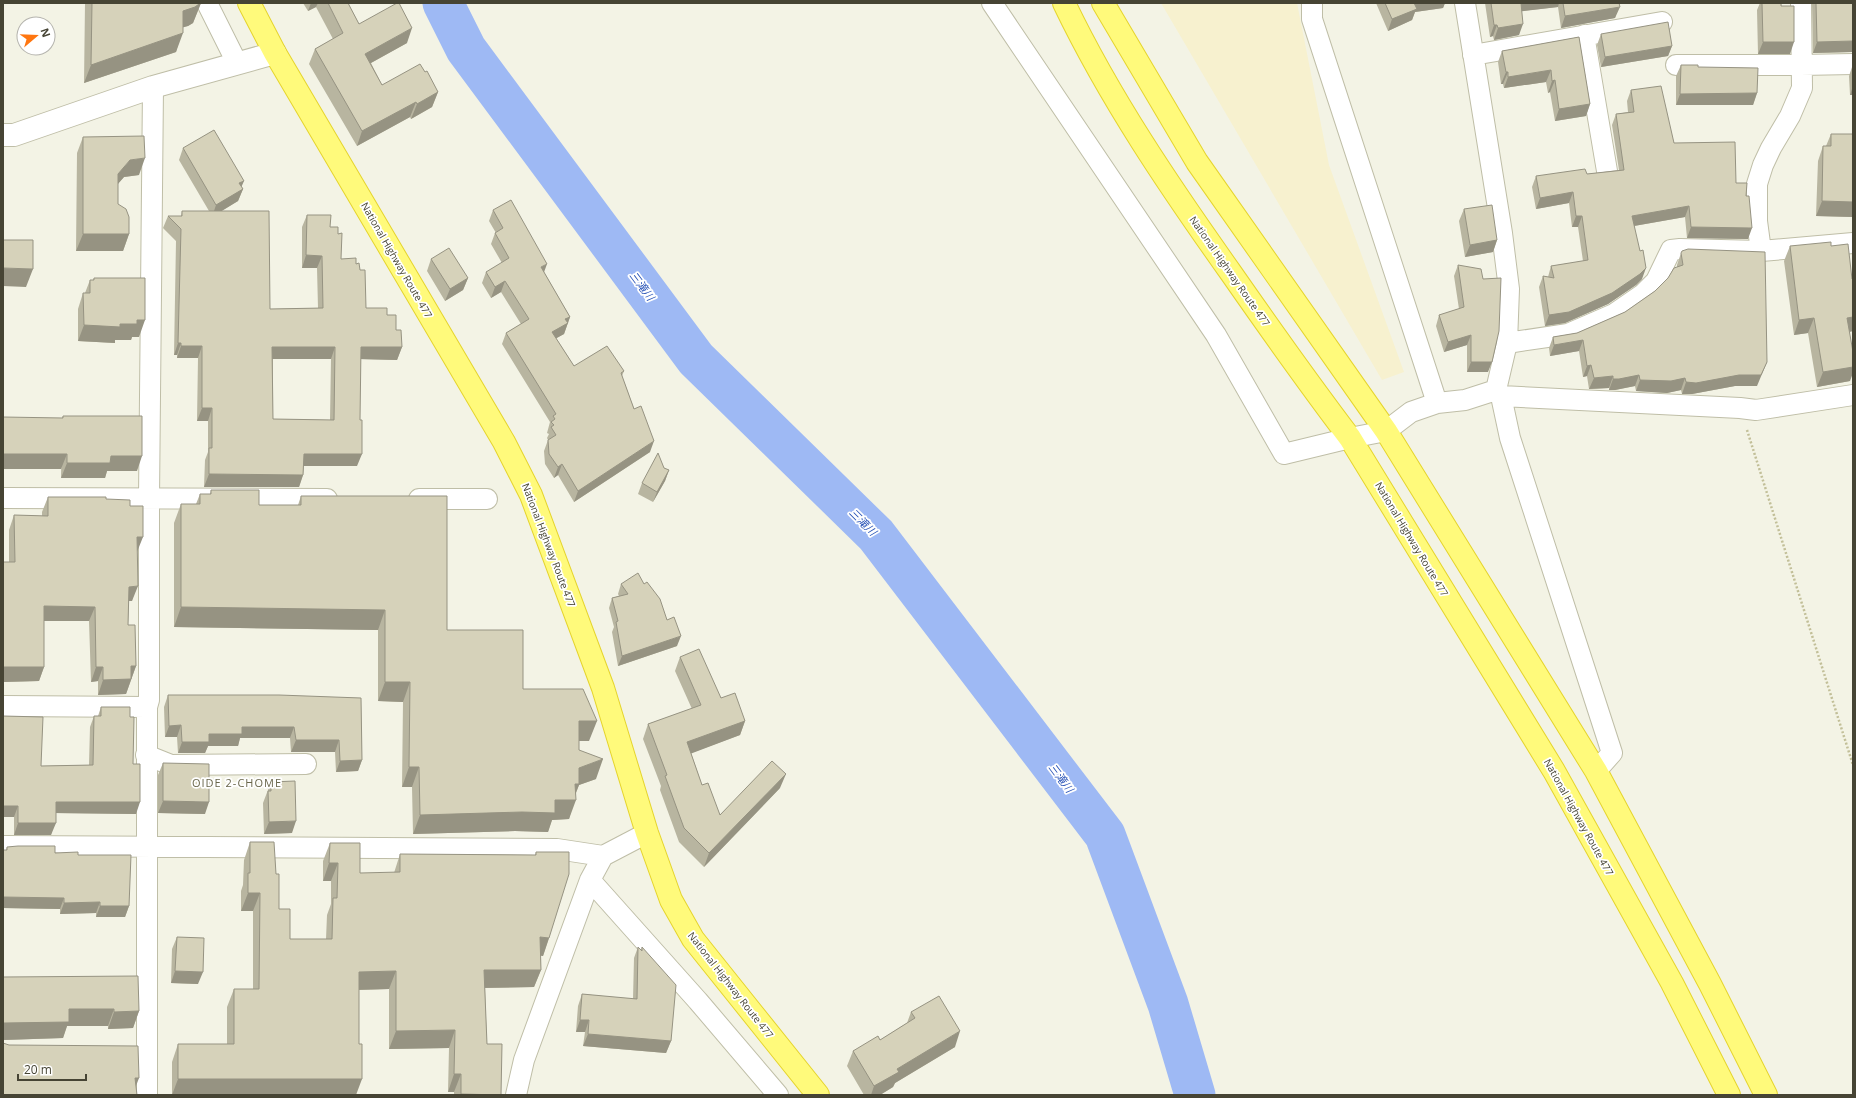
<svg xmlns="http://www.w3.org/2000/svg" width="1856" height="1098" viewBox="0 0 1856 1098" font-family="'Open Sans','Noto Sans JP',sans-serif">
<rect width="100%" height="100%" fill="#f3f3e5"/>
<path fill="#f7f1cf" d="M 1161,3 L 1297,3 L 1329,165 L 1404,372 L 1382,380 Z"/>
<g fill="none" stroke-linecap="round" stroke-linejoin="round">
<path stroke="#9eb9f4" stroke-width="41" d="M 443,3 L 466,49 L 696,359 L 876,535 L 1105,835 L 1168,1004 L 1195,1095"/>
<defs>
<path id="minor" d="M 207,3 L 237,63
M 992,3 L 1216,335 L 1284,454 L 1350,438 L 1386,431 L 1411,412 L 1437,403 L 1465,400 L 1496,390
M 1312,3 L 1312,19 L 1437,403
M 1465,3 L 1502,233 L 1509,289 L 1507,343 L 1496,390
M 1584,35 L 1607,171
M 1473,55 L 1662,22
M 1676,65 L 1801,65 L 1853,64
M 1761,251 L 1757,221 L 1757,184 L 1763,165 L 1771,148 L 1790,116 L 1802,88 L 1801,3
M 1507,343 L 1568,334 L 1614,314 L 1643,294 L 1656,281 L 1671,250 L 1680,249 L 1761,251 L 1853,243
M 1496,390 L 1501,396 L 1510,438 L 1612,753 L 1596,771
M 1501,396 L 1740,408 L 1756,410 L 1853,395
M 3,498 L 327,499
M 419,499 L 487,499
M 3,706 L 147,707
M 146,755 L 171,765 L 306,764
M 3,846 L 557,849 L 603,856
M 590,880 L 698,1001 L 778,1095
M 147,1095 L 147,707 L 149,700 L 149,499 L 153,87
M 516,1095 L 524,1060 L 590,880 L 603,856 L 647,833"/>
<path id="tertiary" d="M 3,135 L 14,135 L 153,87 L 275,53"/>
<path id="trunk" d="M 249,3 L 275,53 L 504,442 L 531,495 L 603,688 L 647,833 L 671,900 L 693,939 L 818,1095
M 1064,3 C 1110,99 1170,187 1231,273 C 1270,329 1309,384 1350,438 L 1554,771 L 1672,983 L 1729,1095
M 1103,3 L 1197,162 L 1386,431 L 1596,771 L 1710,984 L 1766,1095"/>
</defs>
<use href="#minor" stroke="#bfbea7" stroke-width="22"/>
<use href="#tertiary" stroke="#bfbea7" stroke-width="24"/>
<use href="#trunk" stroke="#e5d42d" stroke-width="24"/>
<path stroke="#c2bf98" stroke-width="2.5" stroke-dasharray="2 2" stroke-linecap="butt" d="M 1747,430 L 1853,765"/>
<use href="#minor" stroke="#fff" stroke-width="20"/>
<use href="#tertiary" stroke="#fff" stroke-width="22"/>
<use href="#trunk" stroke="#fffa7b" stroke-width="22"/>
</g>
<path fill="#b8b5a0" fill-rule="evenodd" d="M 85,3 L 201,3 L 193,23 L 188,26 L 183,27 L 176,52 L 84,83 Z
M 303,3 L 348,3 L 359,24 L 407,43 L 371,63 L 382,85 L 425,72 L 438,92 L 432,107 L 411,119 L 410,117 L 357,146 L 309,64 L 315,49 L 333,39 L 316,7 L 308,11 Z
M 1376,3 L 1445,3 L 1443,8 L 1415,12 L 1412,20 L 1388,31 Z
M 1485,3 L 1619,3 L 1615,18 L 1561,28 L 1558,7 L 1522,11 L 1519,35 L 1494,40 L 1493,36 L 1490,37 Z
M 1760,3 L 1781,3 L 1790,54 L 1758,54 L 1757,10 Z
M 1812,3 L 1853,3 L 1853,49 L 1852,52 L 1813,53 Z
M 1601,34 L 1672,46 L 1668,56 L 1601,67 L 1597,45 Z
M 1579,37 L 1590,104 L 1586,116 L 1555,121 L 1550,92 L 1548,93 L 1546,82 L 1504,88 L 1503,84 L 1501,84 L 1498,62 L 1502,51 Z
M 1853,64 L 1853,95 L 1850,95 L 1849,76 Z
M 1681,65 L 1698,67 L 1757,93 L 1753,105 L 1676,105 L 1676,76 Z
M 1631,90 L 1674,143 L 1736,183 L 1746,196 L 1748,239 L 1687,238 L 1685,217 L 1634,226 L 1642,279 L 1636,285 L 1608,304 L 1565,323 L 1545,326 L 1539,287 L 1543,276 L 1548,277 L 1551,266 L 1583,261 L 1578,227 L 1572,227 L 1569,203 L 1536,209 L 1532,187 L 1536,176 L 1587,174 L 1619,170 L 1612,125 L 1616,114 L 1628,112 L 1627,101 Z
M 1831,134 L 1853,134 L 1853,217 L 1816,216 L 1818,161 L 1823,146 L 1826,146 Z
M 83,137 L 139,175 L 124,177 L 118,183 L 118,204 L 129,234 L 123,251 L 76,251 L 77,153 Z
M 183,148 L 242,187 L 243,189 L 238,201 L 221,211 L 270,309 L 318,308 L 317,268 L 302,268 L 302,227 L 307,215 L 330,227 L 338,234 L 341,259 L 356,264 L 360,270 L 366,308 L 387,315 L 396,330 L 402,347 L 397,360 L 361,359 L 357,466 L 304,466 L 303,475 L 299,487 L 204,487 L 205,460 L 208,452 L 208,421 L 197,421 L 198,358 L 177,358 L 177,355 L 174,355 L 176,241 L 163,228 L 168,216 L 181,216 L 182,211 L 209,211 L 179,160 ZM 273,359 L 331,359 L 330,420 L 273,419 Z
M 1464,209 L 1497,240 L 1493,252 L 1465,257 L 1459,221 Z
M 493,210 L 544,272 L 570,317 L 564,334 L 556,338 L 574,366 L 624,371 L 622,376 L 650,452 L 574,502 L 558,475 L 554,478 L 545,464 L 544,451 L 548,440 L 547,438 L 549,434 L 547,433 L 550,422 L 502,344 L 506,333 L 521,324 L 501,292 L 491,298 L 482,283 L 486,272 L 502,263 L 491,244 L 495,233 L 496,233 L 489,221 Z
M 1790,246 L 1831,246 L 1852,279 L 1853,279 L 1853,331 L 1850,332 L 1850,381 L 1817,387 L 1808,333 L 1794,335 L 1784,261 Z
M 1681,253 L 1757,386 L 1735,386 L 1692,394 L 1682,394 L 1681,390 L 1667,393 L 1636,391 L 1635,386 L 1615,390 L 1609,390 L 1609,388 L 1589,389 L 1587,376 L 1583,377 L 1579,351 L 1550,356 L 1549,348 L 1553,337 L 1577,333 L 1625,312 L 1655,291 L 1668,278 L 1677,267 L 1677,265 Z
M 431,259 L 468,278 L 463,290 L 445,301 L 427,271 Z
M 1458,265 L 1488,372 L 1467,372 L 1467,345 L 1444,352 L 1436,326 L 1439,315 L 1459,309 L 1454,276 Z
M 94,278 L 139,337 L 132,337 L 131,340 L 115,340 L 115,343 L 78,341 L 78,309 L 83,293 L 85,293 L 90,280 L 93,280 Z
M 63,416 L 137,471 L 107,471 L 105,478 L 61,478 L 62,418 Z
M 664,468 L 669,470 L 665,481 L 653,502 L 638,494 L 642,483 Z
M 211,490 L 259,505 L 298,505 L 301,496 L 447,630 L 589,741 L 579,741 L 579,750 L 596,779 L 579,785 L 576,793 L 569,819 L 552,820 L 548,832 L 515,831 L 413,834 L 412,787 L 402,787 L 403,702 L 378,701 L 378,630 L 174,627 L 174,523 L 181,504 L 196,504 L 200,494 L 210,494 Z
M 48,497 L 106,499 L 130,506 L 137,552 L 132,601 L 129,601 L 128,625 L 136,666 L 126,694 L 98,695 L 98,681 L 91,682 L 89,621 L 44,621 L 44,667 L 39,681 L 3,682 L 3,562 L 9,562 L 9,530 L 14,515 L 42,516 L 42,512 Z
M 621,584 L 677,646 L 618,666 L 612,632 L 614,627 L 609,608 L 612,598 L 619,596 L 618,594 Z
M 680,657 L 745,721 L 740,735 L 691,753 L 702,785 L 720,815 L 780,788 L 704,867 L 679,842 L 660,790 L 661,786 L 643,739 L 648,724 L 692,709 L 675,671 Z
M 168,695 L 361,698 L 362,760 L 358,771 L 336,772 L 335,752 L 291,752 L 290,738 L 240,738 L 238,746 L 208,746 L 205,753 L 178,753 L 177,737 L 165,737 L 164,707 Z
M 101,707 L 130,717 L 133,764 L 136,814 L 56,813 L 51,835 L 14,835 L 14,817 L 3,817 L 41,766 L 89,765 L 90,727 L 94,716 L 98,716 Z
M 163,763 L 205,814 L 158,813 L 158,775 Z
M 271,782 L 292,833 L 264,834 L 263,803 Z
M 250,842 L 276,874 L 279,909 L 290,939 L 326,939 L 327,915 L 331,904 L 331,881 L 323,881 L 323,861 L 330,843 L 360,873 L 394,873 L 400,854 L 535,855 L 536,852 L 549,938 L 543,956 L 541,955 L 541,970 L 534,987 L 485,988 L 487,1044 L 501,1095 L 454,1095 L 454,1092 L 448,1092 L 449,1048 L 389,1049 L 389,989 L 359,990 L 356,1095 L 172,1095 L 172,1062 L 178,1044 L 227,1044 L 227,1007 L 234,989 L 253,989 L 253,911 L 241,911 L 241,891 L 243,885 L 244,860 Z
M 7,847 L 78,855 L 129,906 L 125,917 L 96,917 L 96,913 L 60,914 L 60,909 L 3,908 L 3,850 L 6,850 Z
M 177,937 L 198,984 L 171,983 L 172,949 Z
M 638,947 L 641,950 L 642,947 L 671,1041 L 666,1053 L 583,1046 L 585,1032 L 576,1032 L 578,1006 L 582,994 L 633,999 L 634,958 Z
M 3,977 L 139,1011 L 133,1028 L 108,1029 L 108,1026 L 67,1026 L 63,1038 L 3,1040 Z
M 911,1012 L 955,1047 L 895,1083 L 893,1087 L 880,1095 L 864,1095 L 847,1066 L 853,1051 L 880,1040 L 907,1023 Z"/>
<path fill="#969382" d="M 201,3 L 193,23 L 188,26 L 177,29 L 183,11 Z
M 311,3 L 318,3 L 316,7 L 308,11 Z
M 1413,3 L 1445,3 L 1443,8 L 1415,12 L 1412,20 L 1388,31 L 1392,19 Z
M 1520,3 L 1559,3 L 1558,7 L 1516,12 Z
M 1620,7 L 1615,18 L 1561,28 L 1565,16 Z
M 1523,24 L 1519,35 L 1494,40 L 1498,28 Z
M 1494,25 L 1497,25 L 1493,36 L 1490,37 Z
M 412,28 L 407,43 L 360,69 L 365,54 Z
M 183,33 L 176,52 L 84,83 L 91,65 Z
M 1853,41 L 1853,49 L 1852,52 L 1813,53 L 1817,42 Z
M 1763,42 L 1794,42 L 1790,54 L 1758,54 Z
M 1672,46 L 1668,56 L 1601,67 L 1605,57 Z
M 1551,70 L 1546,82 L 1504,88 L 1508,77 Z
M 1506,72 L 1508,72 L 1503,84 L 1501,84 Z
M 1555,80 L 1550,92 L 1548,93 L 1552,81 Z
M 1853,86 L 1853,95 L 1850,95 Z
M 438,92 L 432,107 L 411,119 L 417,104 Z
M 1757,93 L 1753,105 L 1676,105 L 1680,94 Z
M 416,102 L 410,117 L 357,146 L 362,131 Z
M 1590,104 L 1586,116 L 1555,121 L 1559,109 Z
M 145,158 L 139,175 L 124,177 L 112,191 L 118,174 L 130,160 Z
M 244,181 L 240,190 L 243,189 L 238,201 L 212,217 L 216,205 L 239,183 Z
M 1573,192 L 1569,203 L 1536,209 L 1540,198 Z
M 1822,201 L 1853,202 L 1853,217 L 1816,216 Z
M 1689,206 L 1685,217 L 1628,227 L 1632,216 Z
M 1576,216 L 1582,216 L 1578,227 L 1572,227 Z
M 1691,227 L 1752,228 L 1748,239 L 1687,238 Z
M 83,234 L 129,234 L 123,251 L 76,251 Z
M 1497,240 L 1493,252 L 1465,257 L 1470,245 Z
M 306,255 L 322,256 L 317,268 L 302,268 Z
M 547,264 L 543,275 L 541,267 Z
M 3,268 L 33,269 L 26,287 L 3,286 Z
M 1646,268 L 1642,279 L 1636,285 L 1608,304 L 1565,323 L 1545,326 L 1549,315 Z
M 468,278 L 463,290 L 445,301 L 450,289 Z
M 505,281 L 501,292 L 491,298 L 495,287 Z
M 570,317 L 564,334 L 548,343 L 552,332 L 565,319 Z
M 1853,317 L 1853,331 L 1842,333 L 1847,318 Z
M 1814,318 L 1808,333 L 1794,335 L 1799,320 Z
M 137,320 L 145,320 L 139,337 L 132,337 L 131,340 L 115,340 L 115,343 L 78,341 L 84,325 L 120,324 Z
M 1471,335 L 1467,345 L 1444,352 L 1448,342 Z
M 1583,340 L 1579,351 L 1550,356 L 1554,345 Z
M 178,343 L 181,343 L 177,355 L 174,355 Z
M 181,346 L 202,346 L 198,358 L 177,358 Z
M 272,347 L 335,347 L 331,359 L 268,359 Z
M 361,347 L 402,347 L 397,360 L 357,359 Z
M 1471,362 L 1492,362 L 1488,372 L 1467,372 Z
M 1767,362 L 1757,386 L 1735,386 L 1692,394 L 1682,394 L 1686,382 Z
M 1591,365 L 1587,376 L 1583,377 L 1587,366 Z
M 1853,367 L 1853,373 L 1850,381 L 1817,387 L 1823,372 Z
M 1639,375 L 1635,386 L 1615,390 L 1609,390 L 1613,379 Z
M 1613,376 L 1609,388 L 1589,389 L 1594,378 Z
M 1685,378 L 1681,390 L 1667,393 L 1636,391 L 1640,380 Z
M 202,408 L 212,408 L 208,421 L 197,421 Z
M 654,441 L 650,452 L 574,502 L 578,491 Z
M 3,454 L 67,454 L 61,469 L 3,469 Z
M 304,454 L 362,454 L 357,466 L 299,466 Z
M 111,456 L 142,456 L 137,471 L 107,471 L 105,478 L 61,478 L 67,463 Z
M 562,464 L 558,475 L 554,478 L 558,467 Z
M 669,470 L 665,481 L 653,502 L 657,492 Z
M 209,474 L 303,475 L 299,487 L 204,487 Z
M 137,537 L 143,537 L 137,552 Z
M 138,586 L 132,601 L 124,601 L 129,587 Z
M 44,606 L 95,607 L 89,621 L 39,621 Z
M 181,607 L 385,610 L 378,630 L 174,627 Z
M 681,636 L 677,646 L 618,666 L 622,656 Z
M 131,666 L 136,666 L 126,694 L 98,695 L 103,680 Z
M 3,667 L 44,667 L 39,681 L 3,682 Z
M 96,667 L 103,667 L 98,681 L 91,682 Z
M 385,682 L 410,682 L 403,702 L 378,701 Z
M 579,721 L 597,721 L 589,741 L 572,741 Z
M 745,721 L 740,735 L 682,757 L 687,742 Z
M 181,725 L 177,737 L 165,737 L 169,726 Z
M 242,727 L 294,727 L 290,738 L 240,738 L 238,746 L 208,746 L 205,753 L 178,753 L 182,742 L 209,734 Z
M 296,740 L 339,740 L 335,752 L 291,752 Z
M 603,759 L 596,779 L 579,785 L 573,800 L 576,800 L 569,819 L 552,820 L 548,832 L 515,831 L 413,834 L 420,815 L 555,800 L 579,768 Z
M 362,760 L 358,771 L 336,772 L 340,761 Z
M 409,767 L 419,767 L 412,787 L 402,787 Z
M 786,774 L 780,788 L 704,867 L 709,853 Z
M 163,801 L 209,802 L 205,814 L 158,813 Z
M 56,802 L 140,802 L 136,814 L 52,813 Z
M 3,806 L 18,806 L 14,817 L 3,817 Z
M 296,821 L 292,833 L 264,834 L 269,822 Z
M 18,823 L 56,823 L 51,835 L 14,835 Z
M 329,863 L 338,863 L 331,881 L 323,881 Z
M 248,893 L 260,893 L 253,911 L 241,911 Z
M 3,897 L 64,898 L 60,909 L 3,908 Z
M 100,902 L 96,913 L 60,914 L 64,903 Z
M 100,906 L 129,906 L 125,917 L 96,917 Z
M 540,937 L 549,938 L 543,956 L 534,955 Z
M 484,970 L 541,970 L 534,987 L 477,988 Z
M 175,971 L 203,972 L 198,984 L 171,983 Z
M 396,971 L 389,989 L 353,990 L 359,972 Z
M 69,1009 L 114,1009 L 108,1026 L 67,1026 L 63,1038 L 3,1040 L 3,1024 L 4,1023 Z
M 139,1011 L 133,1028 L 108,1029 L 114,1012 Z
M 580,1020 L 589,1020 L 585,1032 L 576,1032 Z
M 455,1030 L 449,1048 L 389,1049 L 396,1031 Z
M 960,1031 L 955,1047 L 895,1083 L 893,1087 L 880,1095 L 871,1095 L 874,1086 L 897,1069 Z
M 588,1034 L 671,1041 L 666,1053 L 583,1046 Z
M 454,1074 L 461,1074 L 454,1092 L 448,1092 Z
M 135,1078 L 139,1078 L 133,1094 Z
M 178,1079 L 362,1079 L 356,1095 L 172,1095 Z"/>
<path fill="#d6d2ba" stroke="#969382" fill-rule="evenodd" d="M 92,3 L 200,3 L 199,4 L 195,7 L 183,11 L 183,33 L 91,65 Z
M 328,3 L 348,3 L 359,24 L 397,3 L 399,3 L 412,28 L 365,54 L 382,85 L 420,64 L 425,72 L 427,71 L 438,92 L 417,104 L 416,102 L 362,131 L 315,49 L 343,33 Z
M 1385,3 L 1414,3 L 1417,9 L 1392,19 Z
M 1491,3 L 1521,3 L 1523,24 L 1498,28 L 1497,25 L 1494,25 Z
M 1563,3 L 1619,3 L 1620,7 L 1565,16 Z
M 1762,3 L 1781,3 L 1781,6 L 1794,6 L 1794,42 L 1763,42 Z
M 1816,3 L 1853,3 L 1853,41 L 1817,42 Z
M 1668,22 L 1672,46 L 1605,57 L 1601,34 Z
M 1579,37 L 1590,104 L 1559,109 L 1555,80 L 1552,81 L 1551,70 L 1508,77 L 1508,72 L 1506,72 L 1502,51 Z
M 1681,65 L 1698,65 L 1698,67 L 1758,68 L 1757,93 L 1680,94 Z
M 1661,86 L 1674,143 L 1735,142 L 1736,183 L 1747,183 L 1746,196 L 1749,196 L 1752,228 L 1691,227 L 1689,206 L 1632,216 L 1640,251 L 1643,250 L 1646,268 L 1640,274 L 1612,293 L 1569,312 L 1549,315 L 1543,276 L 1554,278 L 1551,266 L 1588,260 L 1582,216 L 1576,216 L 1573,192 L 1540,198 L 1536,176 L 1585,169 L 1587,174 L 1624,170 L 1616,114 L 1634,112 L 1631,90 Z
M 214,130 L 244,181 L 239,183 L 243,189 L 216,205 L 183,148 Z
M 1831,134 L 1853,134 L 1853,202 L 1822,201 L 1823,146 L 1831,146 Z
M 144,136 L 145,158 L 130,160 L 118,174 L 118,204 L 126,209 L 129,217 L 129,234 L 83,234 L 83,137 Z
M 511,200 L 547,264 L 541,267 L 570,317 L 565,319 L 568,323 L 552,332 L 574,366 L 607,346 L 624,371 L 621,373 L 634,409 L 641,406 L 654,441 L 578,491 L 562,464 L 558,467 L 549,454 L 548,440 L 556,435 L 551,427 L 554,425 L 551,422 L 555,419 L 553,416 L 556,414 L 506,333 L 529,319 L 505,281 L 495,287 L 486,272 L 509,258 L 495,233 L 503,228 L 493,210 Z
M 1492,205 L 1497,240 L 1470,245 L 1464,209 Z
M 182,211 L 269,211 L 270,309 L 323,308 L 322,256 L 306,255 L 307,215 L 331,215 L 330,227 L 338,227 L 338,234 L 342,233 L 341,259 L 356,258 L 356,264 L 359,263 L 360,270 L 365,270 L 366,308 L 387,308 L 387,315 L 396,315 L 396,330 L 401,330 L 402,347 L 361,347 L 360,420 L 362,420 L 362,454 L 304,454 L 303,475 L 209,474 L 209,448 L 212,448 L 212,408 L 202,408 L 202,346 L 181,346 L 181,343 L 178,343 L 181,229 L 168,216 L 182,216 ZM 272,347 L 335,347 L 334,420 L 273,419 Z
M 3,240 L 33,240 L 33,269 L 3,268 Z
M 1831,242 L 1831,246 L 1848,244 L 1852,279 L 1853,279 L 1853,317 L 1847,318 L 1853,352 L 1853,367 L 1823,372 L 1814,318 L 1799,320 L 1790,246 Z
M 449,248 L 468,278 L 450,289 L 431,259 Z
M 1688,249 L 1765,252 L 1767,362 L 1761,375 L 1739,375 L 1696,383 L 1686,382 L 1685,378 L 1671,381 L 1640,380 L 1639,375 L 1619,379 L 1613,379 L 1613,376 L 1594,378 L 1591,365 L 1587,366 L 1583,340 L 1554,345 L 1553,337 L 1577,333 L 1625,312 L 1655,291 L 1668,278 L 1674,268 L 1683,265 L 1681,253 L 1682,251 Z
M 1458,265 L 1481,269 L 1483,279 L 1501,278 L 1499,331 L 1492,362 L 1471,362 L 1471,335 L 1448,342 L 1439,315 L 1464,307 Z
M 94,278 L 145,278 L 145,320 L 137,320 L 137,324 L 120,324 L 120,327 L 84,325 L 83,293 L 90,293 L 90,280 L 94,280 Z
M 63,416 L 142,416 L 142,456 L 111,456 L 110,463 L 67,463 L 67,454 L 3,454 L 3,417 L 63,418 Z
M 658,453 L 664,468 L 669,470 L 657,492 L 642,483 Z
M 211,490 L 259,490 L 259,505 L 301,505 L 301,496 L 447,496 L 447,630 L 523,630 L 523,689 L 583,689 L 597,721 L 579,721 L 579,750 L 603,759 L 579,768 L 579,784 L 575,784 L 576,800 L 555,800 L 555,813 L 522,812 L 420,815 L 419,767 L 409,767 L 410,682 L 385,682 L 385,610 L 181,607 L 181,504 L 200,504 L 200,494 L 211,494 Z
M 48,497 L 106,497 L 106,499 L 130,500 L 130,506 L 143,506 L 143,537 L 137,537 L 138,586 L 129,587 L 128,625 L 135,625 L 136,666 L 131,666 L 131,679 L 103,680 L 103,667 L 96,667 L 95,607 L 44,606 L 44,667 L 3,667 L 3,562 L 15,562 L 14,515 L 48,516 Z
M 638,573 L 644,584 L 647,582 L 660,599 L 667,620 L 674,617 L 681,636 L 622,656 L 616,622 L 618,621 L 612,598 L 628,594 L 621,584 Z
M 699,649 L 721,698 L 735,693 L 745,721 L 687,742 L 702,785 L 708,783 L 720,815 L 772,761 L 786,774 L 709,853 L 684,828 L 665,776 L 667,775 L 648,724 L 701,705 L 680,657 Z
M 168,695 L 279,695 L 361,698 L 362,760 L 340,761 L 339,740 L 296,740 L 294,727 L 242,727 L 242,734 L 209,734 L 209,742 L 182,742 L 181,725 L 169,726 Z
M 101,707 L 130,707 L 130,717 L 134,717 L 133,764 L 140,764 L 140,802 L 56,802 L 56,823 L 18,823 L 18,806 L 3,806 L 3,716 L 43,717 L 41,766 L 93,765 L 94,716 L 101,716 Z
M 163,763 L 209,764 L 209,802 L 163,801 Z
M 295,781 L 296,821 L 269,822 L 268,791 L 271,791 L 271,782 Z
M 250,842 L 274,842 L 276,874 L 279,874 L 279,909 L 290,909 L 290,939 L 332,939 L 333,898 L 337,898 L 338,863 L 329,863 L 330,843 L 360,843 L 360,873 L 400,872 L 400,854 L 536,855 L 536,852 L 569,852 L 569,874 L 549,938 L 540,937 L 541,970 L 484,970 L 487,1044 L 502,1044 L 501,1095 L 461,1094 L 461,1074 L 454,1074 L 455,1030 L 396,1031 L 396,971 L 359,972 L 359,1044 L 362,1044 L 362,1079 L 178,1079 L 178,1044 L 234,1044 L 234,989 L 259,989 L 260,893 L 248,893 L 248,873 L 250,873 Z
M 18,846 L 55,846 L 55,853 L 78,852 L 78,855 L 131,855 L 129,906 L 100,906 L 100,902 L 64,903 L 64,898 L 3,897 L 3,850 L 7,850 L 7,847 Z
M 177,937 L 204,938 L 203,972 L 175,971 Z
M 638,947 L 642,951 L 642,947 L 676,985 L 671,1041 L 588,1034 L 589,1020 L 580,1020 L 582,994 L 637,999 Z
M 138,976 L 139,1011 L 114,1012 L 114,1009 L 69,1009 L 69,1022 L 4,1023 L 3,1024 L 3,977 Z
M 939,996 L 960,1031 L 897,1069 L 899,1072 L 874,1086 L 853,1051 L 878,1036 L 880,1040 L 915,1018 L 911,1012 Z
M 3,1043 L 9,1045 L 138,1046 L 139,1078 L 135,1078 L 137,1095 L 3,1095 Z"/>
<g text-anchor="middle" stroke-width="3.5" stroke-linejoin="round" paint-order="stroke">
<g font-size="10" fill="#464434" stroke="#fff">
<text transform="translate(397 260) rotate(60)" y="4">National Highway Route 477</text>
<text transform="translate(1230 271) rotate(55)" y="4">National Highway Route 477</text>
<text transform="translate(1412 539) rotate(59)" y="4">National Highway Route 477</text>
<text transform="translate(549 545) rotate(69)" y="4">National Highway Route 477</text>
<text transform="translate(1579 817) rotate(61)" y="4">National Highway Route 477</text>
<text transform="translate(731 985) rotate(52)" y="4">National Highway Route 477</text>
</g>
<g font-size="11" font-style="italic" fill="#2853b7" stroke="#fff">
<text transform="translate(642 286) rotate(53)" y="4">三滝川</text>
<text transform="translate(863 522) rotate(45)" y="4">三滝川</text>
<text transform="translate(1061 778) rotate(53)" y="4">三滝川</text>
</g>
<g font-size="11" letter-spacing="1" fill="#69664b" stroke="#fff">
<text x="237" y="787">OIDE 2-CHOME</text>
</g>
</g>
<rect width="1856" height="1098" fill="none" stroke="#464434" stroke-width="8"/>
<g transform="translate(36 36) rotate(71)"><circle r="19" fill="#ffffff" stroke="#b5b4ae"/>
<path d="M0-3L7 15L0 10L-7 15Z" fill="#ff7610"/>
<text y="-6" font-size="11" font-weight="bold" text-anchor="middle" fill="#464434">N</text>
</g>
<path d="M18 1074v6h68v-6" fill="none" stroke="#464434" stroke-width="2"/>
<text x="24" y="1074" font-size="12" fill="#464434" stroke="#ffffff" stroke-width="3" paint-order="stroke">20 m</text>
</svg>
